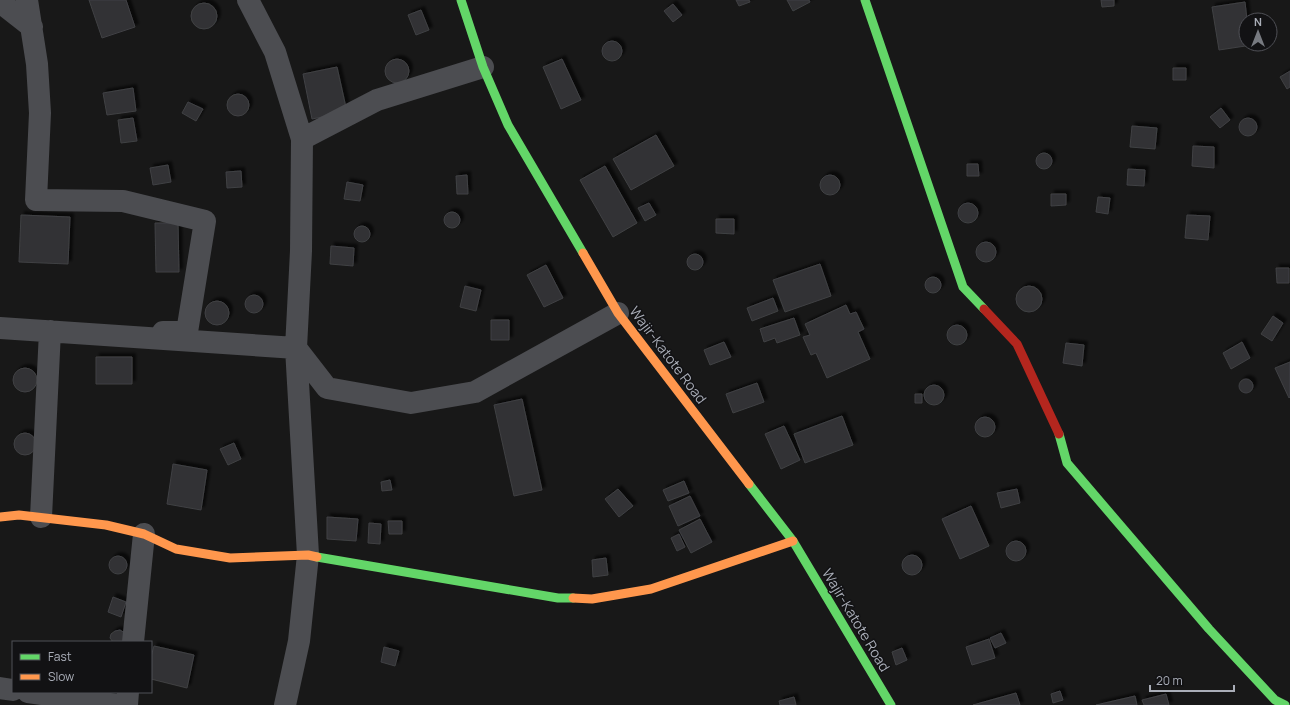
<svg xmlns="http://www.w3.org/2000/svg" width="1290" height="705" viewBox="0 0 1290 705" font-family="Manrope,sans-serif">
<defs>
<filter id="shadow"><feDropShadow dx="3.5" dy="-3.5" stdDeviation="1" flood-color="#0009"/></filter>
</defs>
<rect width="100%" height="100%" fill="#181818"/>
<path fill="#323234" stroke="#404144" filter="url(#shadow)" d="M 89,0 L 126,0 L 135,27 L 102,38 Z
M 736,0 L 749,0 L 750,2 L 739,6 Z
M 787,0 L 809,0 L 810,2 L 793,11 Z
M 1101,0 L 1114,0 L 1114,6 L 1102,7 Z
M 1245,2 L 1247,20 L 1246,20 L 1246,44 L 1252,45 L 1219,50 L 1212,7 Z
M191 16a13 13 0 1 1 26 0a13 13 0 1 1-26 0Z
M 673,4 L 682,15 L 673,22 L 664,11 Z
M 421,10 L 429,30 L 416,35 L 408,15 Z
M602 51a10 10 0 1 1 20 0a10 10 0 1 1-20 0Z
M 562,59 L 581,100 L 561,109 L 543,67 Z
M385 71a12 12 0 1 1 24 0a12 12 0 1 1-24 0Z
M 337,67 L 347,112 L 312,119 L 303,74 Z
M 1173,68 L 1186,68 L 1186,80 L 1173,80 Z
M 1290,71 L 1290,87 L 1287,89 L 1280,77 Z
M 133,88 L 136,111 L 107,115 L 103,93 Z
M227 105a11 11 0 1 1 22 0a11 11 0 1 1-22 0Z
M 188,102 L 203,109 L 196,121 L 182,113 Z
M 1221,108 L 1230,120 L 1220,128 L 1210,117 Z
M 133,118 L 137,141 L 121,143 L 118,120 Z
M1239 127a9 9 0 1 1 18 0a9 9 0 1 1-18 0Z
M 1132,126 L 1157,128 L 1155,149 L 1130,147 Z
M 656,135 L 674,166 L 631,190 L 613,159 Z
M 1193,146 L 1214,147 L 1214,168 L 1192,166 Z
M1036 161a8 8 0 1 1 16 0a8 8 0 1 1-16 0Z
M 967,164 L 978,164 L 979,176 L 967,176 Z
M 168,165 L 171,182 L 153,185 L 150,168 Z
M 605,166 L 637,223 L 613,237 L 580,180 Z
M 1128,169 L 1145,170 L 1144,186 L 1127,185 Z
M 241,171 L 242,187 L 227,188 L 226,172 Z
M 467,175 L 468,194 L 457,194 L 456,176 Z
M820 185a10 10 0 1 1 20 0a10 10 0 1 1-20 0Z
M 347,182 L 363,185 L 360,201 L 344,199 Z
M 1051,194 L 1066,194 L 1066,205 L 1051,206 Z
M 1098,197 L 1110,198 L 1108,214 L 1096,212 Z
M 649,203 L 656,215 L 645,221 L 638,208 Z
M958 213a10 10 0 1 1 20 0a10 10 0 1 1-20 0Z
M444 220a8 8 0 1 1 16 0a8 8 0 1 1-16 0Z
M 21,215 L 70,217 L 68,264 L 19,262 Z
M 1187,215 L 1210,216 L 1208,240 L 1185,238 Z
M 716,219 L 734,219 L 734,234 L 716,233 Z
M 155,223 L 178,223 L 179,272 L 156,272 Z
M354 234a8 8 0 1 1 16 0a8 8 0 1 1-16 0Z
M976 252a10 10 0 1 1 20 0a10 10 0 1 1-20 0Z
M 331,246 L 354,248 L 353,266 L 330,264 Z
M687 262a8 8 0 1 1 16 0a8 8 0 1 1-16 0Z
M 820,264 L 831,296 L 785,312 L 773,280 Z
M 546,265 L 563,298 L 544,307 L 527,275 Z
M 1276,268 L 1289,268 L 1289,283 L 1277,283 Z
M925 285a8 8 0 1 1 16 0a8 8 0 1 1-16 0Z
M 465,286 L 481,290 L 476,311 L 460,307 Z
M1016 299a13 13 0 1 1 26 0a13 13 0 1 1-26 0Z
M245 304a9 9 0 1 1 18 0a9 9 0 1 1-18 0Z
M 773,298 L 778,311 L 752,321 L 747,308 Z
M205 313a12 12 0 1 1 24 0a12 12 0 1 1-24 0Z
M 846,305 L 850,314 L 856,312 L 864,329 L 858,332 L 870,359 L 827,378 L 816,353 L 811,355 L 803,337 L 810,335 L 805,324 Z
M 1273,316 L 1283,323 L 1272,341 L 1261,334 Z
M 794,318 L 800,335 L 777,343 L 775,338 L 764,342 L 760,329 Z
M 491,320 L 509,320 L 509,340 L 491,340 Z
M947 335a10 10 0 1 1 20 0a10 10 0 1 1-20 0Z
M 724,342 L 731,357 L 710,365 L 704,350 Z
M 1242,342 L 1250,358 L 1231,369 L 1223,353 Z
M 1066,343 L 1084,345 L 1082,366 L 1063,363 Z
M 96,357 L 132,357 L 132,384 L 96,384 Z
M 1290,362 L 1290,397 L 1289,398 L 1275,368 Z
M13 380a12 12 0 1 1 24 0a12 12 0 1 1-24 0Z
M1239 386a7 7 0 1 1 14 0a7 7 0 1 1-14 0Z
M 757,383 L 764,402 L 733,413 L 726,394 Z
M924 395a10 10 0 1 1 20 0a10 10 0 1 1-20 0Z
M 915,394 L 922,394 L 922,403 L 915,403 Z
M 522,399 L 542,490 L 514,496 L 494,405 Z
M 842,416 L 853,445 L 805,463 L 794,434 Z
M975 427a10 10 0 1 1 20 0a10 10 0 1 1-20 0Z
M 784,426 L 800,460 L 781,469 L 765,434 Z
M14 444a11 11 0 1 1 22 0a11 11 0 1 1-22 0Z
M 234,443 L 241,459 L 228,465 L 220,449 Z
M 173,464 L 207,470 L 201,510 L 167,504 Z
M 390,480 L 392,490 L 382,491 L 381,482 Z
M 684,481 L 689,493 L 668,501 L 663,490 Z
M 618,489 L 633,506 L 619,517 L 605,499 Z
M 1017,489 L 1020,503 L 1001,508 L 997,493 Z
M 690,496 L 700,516 L 678,526 L 669,506 Z
M 971,506 L 989,546 L 960,559 L 942,519 Z
M 327,517 L 358,519 L 356,541 L 327,539 Z
M 700,519 L 712,542 L 691,553 L 679,530 Z
M 388,521 L 402,521 L 402,534 L 389,534 Z
M 369,523 L 381,524 L 380,544 L 368,543 Z
M 679,534 L 685,547 L 677,551 L 671,538 Z
M1006 551a10 10 0 1 1 20 0a10 10 0 1 1-20 0Z
M902 565a10 10 0 1 1 20 0a10 10 0 1 1-20 0Z
M109 565a9 9 0 1 1 18 0a9 9 0 1 1-18 0Z
M 606,558 L 608,575 L 593,577 L 592,560 Z
M 113,597 L 126,602 L 121,617 L 108,612 Z
M 120,630 L 125,633 L 124,642 L 113,642 L 110,638 L 111,634 L 115,631 Z
M 1001,633 L 1006,643 L 995,648 L 990,638 Z
M 989,639 L 995,658 L 972,665 L 966,647 Z
M 154,646 L 194,655 L 187,688 L 151,679 L 151,657 Z
M 384,647 L 399,651 L 395,666 L 381,662 Z
M 902,648 L 907,660 L 896,665 L 892,652 Z
M 1060,691 L 1063,700 L 1053,703 L 1051,694 Z
M 1016,693 L 1020,705 L 973,705 Z
M 1166,694 L 1169,705 L 1144,705 L 1142,700 Z
M 1135,696 L 1137,705 L 1096,705 Z
M 794,697 L 796,705 L 780,705 L 779,701 Z"/>
<g fill="none" stroke-linecap="round" stroke-linejoin="round">
<path stroke="#4c4d51" stroke-width="22" d="M 27,0 L 37,64 L 40,113 L 36,200 L 123,201 L 205,221 L 187,332 L 163,332
M 248,0 L 275,52 L 302,139
M 0,2 L 32,27
M 0,328 L 296,348 L 327,388 L 411,403 L 475,392 L 618,313
M 41,517 L 50,331
M 133,642 L 144,534
M 0,688 L 13,690
M 28,692 L 116,705
M 127,705 L 128,692
M 285,705 L 299,641 L 308,555 L 296,348 L 301,251 L 302,139 L 377,100 L 483,67"/>
<path stroke="#63d668" stroke-width="9" d="M 461,0 L 483,67 L 508,125 L 583,253
M 865,0 L 963,287 L 984,309
M 1059,434 L 1067,463 L 1209,629 L 1275,700 L 1285,705
M 749,484 L 793,541 L 891,705
M 317,557 L 558,598 L 573,598"/>
<path stroke="#ff974d" stroke-width="9" d="M 583,253 L 618,313 L 749,484
M 0,517 L 19,515 L 106,525 L 144,534 L 176,549 L 230,558 L 308,555 L 317,557
M 573,598 L 592,599 L 651,589 L 793,541"/>
<path stroke="#b3261e" stroke-width="9" d="M 984,309 L 1017,344 L 1059,434"/>
</g>
<g text-anchor="middle" stroke-width="3" stroke-linejoin="round" paint-order="stroke">
<g font-size="14" fill="#aaaeb8" stroke="#121214">
<text transform="translate(668 355) rotate(53)" y="5">Wajir-Katote Road</text>
<text transform="translate(856 620) rotate(59)" y="5">Wajir-Katote Road</text>
</g>
</g>
<rect x="12" y="641" width="140" height="52" fill="#121214" stroke="#4f5056"/>
<rect x="20" y="654" width="20" height="6" fill="#63d668" stroke="#4f5056"/>
<text x="48" y="661" font-size="12" fill="#aaaeb8">Fast</text>
<rect x="20" y="674" width="20" height="6" fill="#ff974d" stroke="#4f5056"/>
<text x="48" y="681" font-size="12" fill="#aaaeb8">Slow</text>
<g transform="translate(1258 32)"><circle r="19" fill="#121214" stroke="#4f5056"/>
<path d="M0-3L7 15L0 10L-7 15Z" fill="#777a80"/>
<text y="-6" font-size="11" font-weight="bold" text-anchor="middle" fill="#aaaeb8">N</text>
</g>
<path d="M1150 685v6h84v-6" fill="none" stroke="#aaaeb8" stroke-width="2"/>
<text x="1156" y="685" font-size="12" fill="#aaaeb8" stroke="#121214" stroke-width="3" paint-order="stroke">20 m</text>
</svg>
